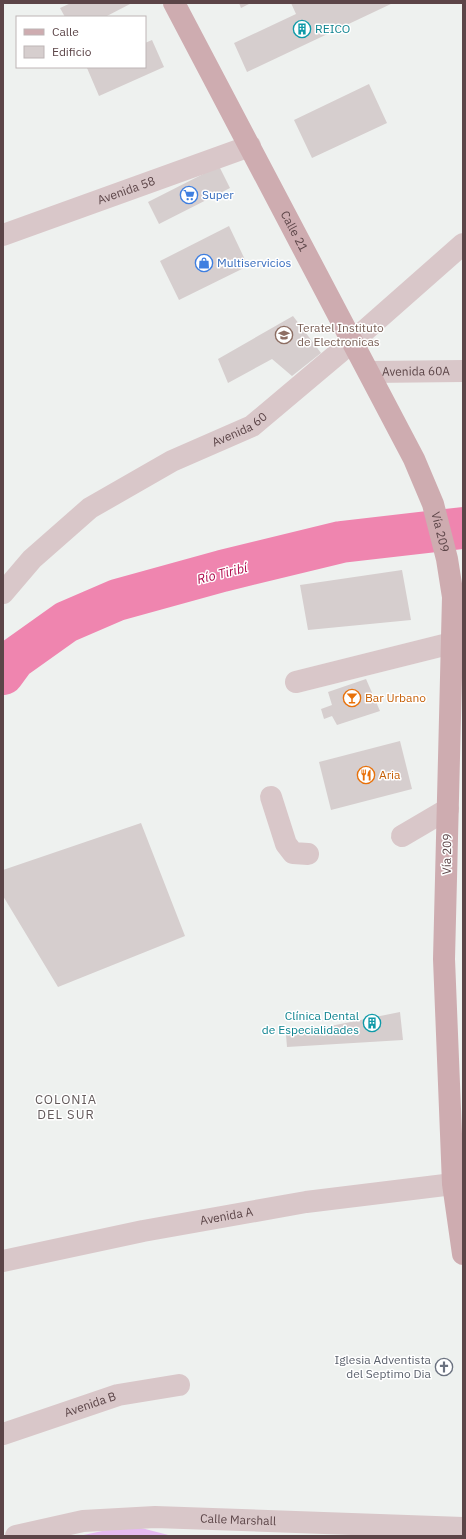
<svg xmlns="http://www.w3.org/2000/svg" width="466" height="1539" viewBox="0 0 466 1539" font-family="'IBM Plex Sans',sans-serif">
<rect width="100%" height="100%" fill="#eef1ef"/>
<path fill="#e5baf1" d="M 130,1525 L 172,1536 L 79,1536 Z"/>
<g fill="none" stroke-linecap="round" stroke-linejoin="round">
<path stroke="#ef85af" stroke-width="42" d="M 3,674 L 14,659 L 66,622 L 117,600 L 222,571 L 341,542 L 463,528"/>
</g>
<path fill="#d6cece" d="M 71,3 L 132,3 L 105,17 L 65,17 L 60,8 Z
M 239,3 L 251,3 L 241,8 Z
M 291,3 L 393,3 L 247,72 L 234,43 L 296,14 Z
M 152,40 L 164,67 L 99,96 L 87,68 L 145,67 L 145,43 Z
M 369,84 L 387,123 L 312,158 L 294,120 Z
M 219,166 L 230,188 L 159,224 L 148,202 Z
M 229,226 L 248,266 L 179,300 L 160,261 Z
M 293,316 L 321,353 L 292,376 L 272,359 L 228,383 L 218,359 Z
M 402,570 L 411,620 L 308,630 L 300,585 Z
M 366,679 L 380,711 L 337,725 L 332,716 L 324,719 L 321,709 L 332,705 L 328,692 Z
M 400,741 L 412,789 L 331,810 L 319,762 Z
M 141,823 L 185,936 L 58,987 L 3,896 L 3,870 Z
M 400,1012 L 403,1040 L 287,1047 L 286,1035 Z"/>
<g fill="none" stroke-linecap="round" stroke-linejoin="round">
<g stroke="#d9c7c9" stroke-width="22">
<path id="s1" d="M 3,235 L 250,146"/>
<path id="s2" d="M 369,372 L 463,371"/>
<path id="s3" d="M 3,593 L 32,559 L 90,508 L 172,461 L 252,426 L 353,341 L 463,244"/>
<path d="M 296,682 L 452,643 L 463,643"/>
<path d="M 271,797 L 286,844 L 293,853 L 308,854"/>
<path d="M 402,836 L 448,809"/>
<path id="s4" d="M 3,1261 L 143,1231 L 306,1202 L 453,1184"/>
<path id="s5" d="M 3,1434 L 118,1395 L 179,1385"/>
<path id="s6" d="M 16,1536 L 83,1521 L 155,1517 L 463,1528"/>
</g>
<path stroke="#ceacb0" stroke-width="22" id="s7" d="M 174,3 L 414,459 L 433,504 L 447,559 L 453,597 L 444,959 L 453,1184 L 463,1254"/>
</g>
<defs>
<symbol id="building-ring" viewBox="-11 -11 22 22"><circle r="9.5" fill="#fff" stroke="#0f9aa8" stroke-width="1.5"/><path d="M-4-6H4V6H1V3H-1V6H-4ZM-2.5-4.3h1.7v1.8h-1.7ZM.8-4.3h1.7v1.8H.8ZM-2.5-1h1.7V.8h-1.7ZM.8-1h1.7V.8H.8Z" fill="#0f9aa8"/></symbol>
<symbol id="supermarket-ring" viewBox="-11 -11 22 22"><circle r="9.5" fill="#fff" stroke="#3f7fe0" stroke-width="1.5"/><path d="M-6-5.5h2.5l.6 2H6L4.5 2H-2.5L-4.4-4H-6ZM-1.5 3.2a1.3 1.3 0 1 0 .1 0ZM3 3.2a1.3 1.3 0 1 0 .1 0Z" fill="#3f7fe0"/></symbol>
<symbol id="shop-ring" viewBox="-11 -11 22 22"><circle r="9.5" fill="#fff" stroke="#3f7fe0" stroke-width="1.5"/><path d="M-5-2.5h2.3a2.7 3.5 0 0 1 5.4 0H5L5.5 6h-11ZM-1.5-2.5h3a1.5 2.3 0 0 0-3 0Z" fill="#3f7fe0"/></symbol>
<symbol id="university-ring" viewBox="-11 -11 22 22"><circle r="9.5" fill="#fff" stroke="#8d6e63" stroke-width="1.5"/><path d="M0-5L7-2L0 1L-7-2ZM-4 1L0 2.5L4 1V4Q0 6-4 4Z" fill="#8d6e63"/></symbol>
<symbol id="bar-ring" viewBox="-11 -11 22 22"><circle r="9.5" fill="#fff" stroke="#e8710a" stroke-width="1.5"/><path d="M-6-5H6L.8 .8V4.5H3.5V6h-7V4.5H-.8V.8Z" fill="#e8710a"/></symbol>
<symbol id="restaurant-ring" viewBox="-11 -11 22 22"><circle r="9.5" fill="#fff" stroke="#e8710a" stroke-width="1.5"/><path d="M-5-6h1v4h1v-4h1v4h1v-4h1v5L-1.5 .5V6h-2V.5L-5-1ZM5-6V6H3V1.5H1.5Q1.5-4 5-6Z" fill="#e8710a"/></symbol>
<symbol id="church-ring" viewBox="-11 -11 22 22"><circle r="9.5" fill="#fff" stroke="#6b7280" stroke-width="1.5"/><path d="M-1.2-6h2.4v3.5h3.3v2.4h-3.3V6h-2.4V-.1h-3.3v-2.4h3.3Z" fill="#6b7280"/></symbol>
</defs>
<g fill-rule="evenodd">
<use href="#building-ring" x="292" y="19" width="20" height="20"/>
<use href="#supermarket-ring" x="179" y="185" width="20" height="20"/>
<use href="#shop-ring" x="194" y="253" width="20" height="20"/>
<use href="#university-ring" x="274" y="325" width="20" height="20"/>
<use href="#bar-ring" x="342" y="688" width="20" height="20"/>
<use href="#restaurant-ring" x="356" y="765" width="20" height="20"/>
<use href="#building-ring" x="362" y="1013" width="20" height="20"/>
<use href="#church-ring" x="434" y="1357" width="20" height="20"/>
</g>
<g text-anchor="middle" stroke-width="3" stroke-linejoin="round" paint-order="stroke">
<g font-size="12" fill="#0d838f" stroke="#fff" text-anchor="start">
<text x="315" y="33">REICO</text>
<text x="359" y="1020" text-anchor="end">Clínica Dental<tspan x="359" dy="14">de Especialidades</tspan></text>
</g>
<g font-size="12" fill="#5c4548" stroke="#fff">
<text dy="4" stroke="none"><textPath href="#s1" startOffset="131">Avenida 58</textPath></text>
<text dy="4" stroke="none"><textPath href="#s7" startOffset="258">Calle 21</textPath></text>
<text dy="4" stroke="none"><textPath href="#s2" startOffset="47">Avenida 60A</textPath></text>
<text dy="4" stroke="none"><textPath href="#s3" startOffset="291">Avenida 60</textPath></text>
<text dy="4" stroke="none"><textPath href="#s7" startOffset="593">Vía 209</textPath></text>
<text transform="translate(447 854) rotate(-89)" y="4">Vía 209</text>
<text dy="4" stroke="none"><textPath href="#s4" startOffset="228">Avenida A</textPath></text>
<text dy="4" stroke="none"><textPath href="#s5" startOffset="92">Avenida B</textPath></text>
<text dy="4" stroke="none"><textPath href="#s6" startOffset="224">Calle Marshall</textPath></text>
</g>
<g font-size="12" fill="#366cbe" stroke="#fff" text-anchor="start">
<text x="202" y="199">Super</text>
<text x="217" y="267">Multiservicios</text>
</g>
<g font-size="12" fill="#785e54" stroke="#fff" text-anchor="start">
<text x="297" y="332">Teratel Instituto<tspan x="297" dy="14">de Electronicas</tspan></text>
</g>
<g font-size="12" fill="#c56008" stroke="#fff" text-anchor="start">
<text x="365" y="702">Bar Urbano</text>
<text x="379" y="779">Aria</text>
</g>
<g font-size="12" fill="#5b616d" stroke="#fff" text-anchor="end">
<text x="431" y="1364">Iglesia Adventista<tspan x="431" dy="14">del Septimo Dia</tspan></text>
</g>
<g font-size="13" font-style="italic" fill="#ae0649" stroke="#fff">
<text transform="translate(222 573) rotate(-14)" y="5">Río Tiribí</text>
</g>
<g font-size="13" letter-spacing="1" fill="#635a5b" stroke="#fff">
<text x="66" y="1104">COLONIA<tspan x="66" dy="15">DEL SUR</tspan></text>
</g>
</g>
<rect width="466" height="1539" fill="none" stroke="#5c4548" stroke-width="8"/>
<rect x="16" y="16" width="130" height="52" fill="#ffffff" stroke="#beb5b6"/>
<rect x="24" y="29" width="20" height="6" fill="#ceacb0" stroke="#beb5b6"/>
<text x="52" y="36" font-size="12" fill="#5c4548">Calle</text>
<rect x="24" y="46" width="20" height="12" fill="#d6cece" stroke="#beb5b6"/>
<text x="52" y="56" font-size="12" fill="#5c4548">Edificio</text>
</svg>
